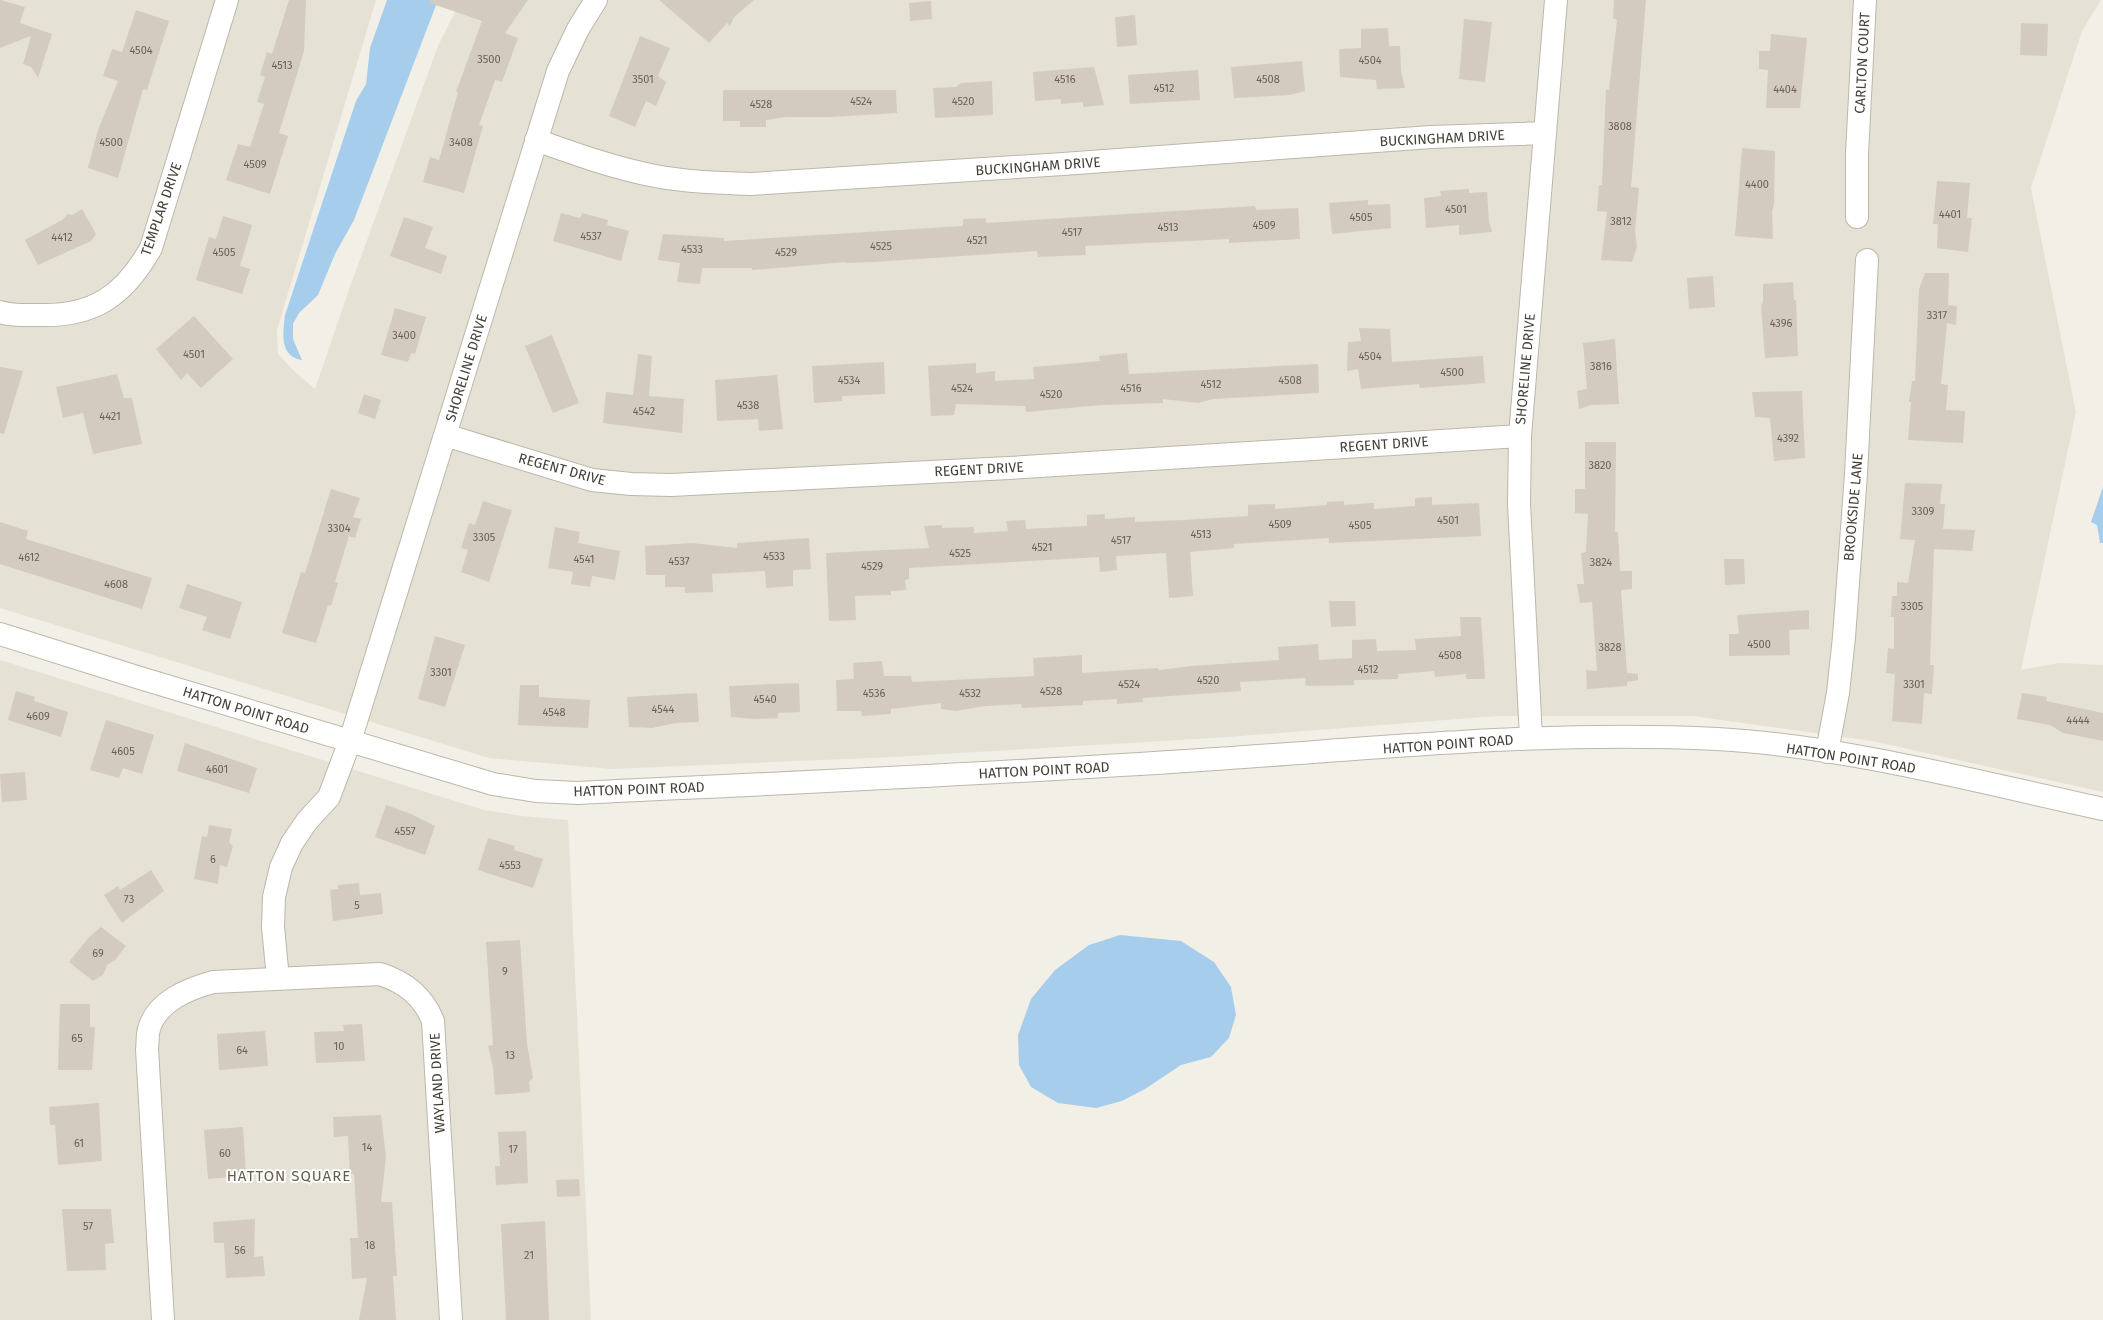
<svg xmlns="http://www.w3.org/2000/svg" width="2103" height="1320" viewBox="0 0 2103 1320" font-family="'Fira Sans',sans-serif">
<rect width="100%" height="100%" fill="#f2efe7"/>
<path fill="#e6e1d5" d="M 0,0 L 376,0 L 277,330 L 278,354 L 295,372 L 315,389 L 351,284 L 438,46 L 461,0 L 2101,0 L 2082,31 L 2031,188 L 2076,412 L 2021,670 L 2059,663 L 2103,665 L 2103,792 L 1872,741 L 1693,716 L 1497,716 L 1228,737 L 894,757 L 611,769 L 489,758 L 0,608 Z
M 0,660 L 484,810 L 522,816 L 568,820 L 591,1320 L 0,1320 Z"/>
<path fill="#a6ceec" d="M 387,0 L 438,0 L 354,220 L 335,254 L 318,295 L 299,313 L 293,324 L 293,339 L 302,360 C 279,356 283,333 285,315 L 356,101 L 366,84 L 370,48 Z
M 2103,487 L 2103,543 L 2100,543 L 2097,525 L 2091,522 Z
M 1120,935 L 1181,941 L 1214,962 L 1231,987 L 1236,1015 L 1229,1038 L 1211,1057 L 1181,1065 L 1145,1089 L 1122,1101 L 1096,1108 L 1058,1103 L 1031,1087 L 1019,1065 L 1018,1035 L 1031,999 L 1055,970 L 1089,945 Z"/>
<path fill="#d3cbbd" d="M 0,0 L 25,7 L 20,23 L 52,34 L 38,78 L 31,67 L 23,64 L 31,36 L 0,48 Z
M 289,0 L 306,0 L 304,51 L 279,133 L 288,136 L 270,194 L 226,180 L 238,144 L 250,147 L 264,104 L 257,102 L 265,77 L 260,75 L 267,52 L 272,54 Z
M 430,0 L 528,0 L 505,33 L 518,38 L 502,82 L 495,80 L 479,125 L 483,126 L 464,193 L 423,182 L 430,157 L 439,160 L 458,92 L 456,92 L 482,21 L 430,3 Z
M 659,0 L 754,0 L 734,17 L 730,26 L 727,23 L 709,43 Z
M 1614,0 L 1646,0 L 1631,187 L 1639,188 L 1635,230 L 1637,247 L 1632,262 L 1601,260 L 1607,212 L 1597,211 L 1599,185 L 1602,185 L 1606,89 L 1609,90 L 1617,20 L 1613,18 Z
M 931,1 L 932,19 L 910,21 L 909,3 Z
M 136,10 L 169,21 L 147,90 L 143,89 L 118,178 L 88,168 L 98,130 L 118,81 L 103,76 L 112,49 L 122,52 Z
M 1135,15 L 1137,45 L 1117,47 L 1115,17 Z
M 1464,19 L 1492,22 L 1485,82 L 1459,79 Z
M 2021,23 L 2048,24 L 2047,56 L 2020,55 Z
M 1388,28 L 1389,46 L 1400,46 L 1401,71 L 1405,88 L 1377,89 L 1376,80 L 1340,77 L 1339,49 L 1361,48 L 1361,29 Z
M 1771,34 L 1807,38 L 1800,108 L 1766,108 L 1768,70 L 1759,69 L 1759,51 L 1770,51 Z
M 640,36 L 670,48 L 658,76 L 666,82 L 656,106 L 646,101 L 635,127 L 609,116 Z
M 1302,61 L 1305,91 L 1289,95 L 1234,98 L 1231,67 Z
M 1094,67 L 1104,105 L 1083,107 L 1083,102 L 1061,104 L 1061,99 L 1035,101 L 1033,72 Z
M 1198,70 L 1200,100 L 1130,104 L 1128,75 Z
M 992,81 L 993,115 L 935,118 L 933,88 L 956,87 L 961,83 Z
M 723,90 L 896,90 L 897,113 L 831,117 L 786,117 L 766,120 L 766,127 L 740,127 L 740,121 L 723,121 Z
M 1742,148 L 1775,151 L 1774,204 L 1772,212 L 1773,239 L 1735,236 Z
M 1937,181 L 1970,183 L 1967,218 L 1972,218 L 1968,252 L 1937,248 L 1938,224 L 1933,224 Z
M 1469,189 L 1469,193 L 1487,192 L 1489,221 L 1492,232 L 1459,235 L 1459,225 L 1426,228 L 1424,198 L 1441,196 L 1440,191 Z
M 1368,200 L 1368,205 L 1390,204 L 1391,228 L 1332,234 L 1329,203 Z
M 1255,206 L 1256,210 L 1298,208 L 1300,239 L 1229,243 L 1229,239 L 1085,246 L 1086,255 L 1038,257 L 1037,251 L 873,262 L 846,263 L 846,262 L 752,270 L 752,268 L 702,268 L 700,284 L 677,282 L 680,263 L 658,260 L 663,234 L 724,238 L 724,241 L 963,226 L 963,219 L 986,218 L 986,223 Z
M 82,209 L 96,234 L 91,241 L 38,265 L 25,240 L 62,220 L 68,214 L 72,215 Z
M 561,213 L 580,218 L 582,213 L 608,220 L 607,225 L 629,231 L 621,261 L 553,241 Z
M 223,216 L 252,225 L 240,266 L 250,269 L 242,294 L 196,280 L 209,237 L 216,239 Z
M 404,217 L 433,227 L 425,248 L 447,256 L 441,274 L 390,256 Z
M 1925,273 L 1949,273 L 1948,305 L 1957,306 L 1956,325 L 1947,323 L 1941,384 L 1948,385 L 1946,410 L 1965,411 L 1963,443 L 1908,440 L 1911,402 L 1909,402 L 1912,381 L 1915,381 L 1919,289 Z
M 1713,276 L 1715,307 L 1689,309 L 1687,278 Z
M 1793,282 L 1794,300 L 1796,300 L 1798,356 L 1765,358 L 1761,305 L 1763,302 L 1763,284 Z
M 395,308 L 426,317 L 415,354 L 411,353 L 408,362 L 381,355 Z
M 194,316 L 233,359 L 201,388 L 187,373 L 181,380 L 156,349 Z
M 1359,328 L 1390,329 L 1392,362 L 1483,356 L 1485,383 L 1420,388 L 1419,384 L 1361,389 L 1358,369 L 1347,371 L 1348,342 L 1361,341 Z
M 552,335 L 579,403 L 553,413 L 525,346 Z
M 1615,339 L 1619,404 L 1591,405 L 1579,409 L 1577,391 L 1587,389 L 1583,343 Z
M 1127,353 L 1129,374 L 1318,364 L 1319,393 L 1213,399 L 1198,403 L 1163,399 L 1163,403 L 1101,405 L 1026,412 L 1025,406 L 956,404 L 954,415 L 931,416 L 928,366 L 976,363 L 976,373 L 995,371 L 995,381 L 1034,379 L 1033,367 L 1100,361 L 1099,356 Z
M 638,354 L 652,356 L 649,396 L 684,399 L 682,433 L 603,423 L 606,392 L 633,395 Z
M 884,362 L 885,394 L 842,396 L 842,401 L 814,403 L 812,366 Z
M 0,367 L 23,371 L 4,434 L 0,433 Z
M 117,374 L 124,398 L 132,398 L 142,444 L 93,454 L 83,413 L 63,418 L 56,387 Z
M 777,375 L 783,429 L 759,431 L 758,419 L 717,421 L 715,380 Z
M 1802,391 L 1805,458 L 1774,461 L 1770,418 L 1755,417 L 1752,392 Z
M 364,394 L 381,400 L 375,419 L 358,413 Z
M 1585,442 L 1616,442 L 1615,532 L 1618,532 L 1620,571 L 1632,571 L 1632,589 L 1621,590 L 1627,673 L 1638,674 L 1638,680 L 1627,682 L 1627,686 L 1587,689 L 1586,670 L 1597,671 L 1592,602 L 1580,603 L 1577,584 L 1584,584 L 1581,553 L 1586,552 L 1588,514 L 1575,513 L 1575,489 L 1585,489 Z
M 1905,483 L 1942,484 L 1940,504 L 1945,504 L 1943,529 L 1975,530 L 1972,551 L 1934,549 L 1930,665 L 1934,665 L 1932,694 L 1924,693 L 1922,724 L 1892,721 L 1895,674 L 1886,673 L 1888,648 L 1894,649 L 1894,617 L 1891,617 L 1892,596 L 1897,596 L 1897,582 L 1908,583 L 1915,540 L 1900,539 Z
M 331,489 L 360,498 L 353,517 L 361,519 L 355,538 L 349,536 L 335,582 L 338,583 L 331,606 L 328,605 L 316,643 L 282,633 L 301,572 L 305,573 Z
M 1432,497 L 1432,505 L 1479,503 L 1481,536 L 1329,543 L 1329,538 L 1234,544 L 1234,548 L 1190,552 L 1193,596 L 1169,598 L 1166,553 L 1116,556 L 1117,570 L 1100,572 L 1099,557 L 909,568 L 909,579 L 905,580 L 906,590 L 891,591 L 891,595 L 855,596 L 856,620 L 829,621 L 826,553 L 929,548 L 924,526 L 942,525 L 942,528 L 974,527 L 974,533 L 1008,531 L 1006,521 L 1025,520 L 1026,529 L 1087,526 L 1087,515 L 1105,514 L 1105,519 L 1135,517 L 1135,522 L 1184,520 L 1248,516 L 1248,505 L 1275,504 L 1275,509 L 1327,505 L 1327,502 L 1344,501 L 1344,505 L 1374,503 L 1374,509 L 1415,506 L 1415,498 Z
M 483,501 L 512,510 L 489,582 L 461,572 L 468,550 L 461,548 L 469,523 L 475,525 Z
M 0,522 L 28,531 L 26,539 L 152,578 L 142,609 L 0,564 Z
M 555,527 L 580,532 L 578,543 L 620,551 L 615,580 L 592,576 L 590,587 L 571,584 L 573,572 L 548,568 Z
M 809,538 L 811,569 L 793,570 L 793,586 L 766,588 L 765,571 L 712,574 L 713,592 L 685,593 L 685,587 L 665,587 L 665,575 L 646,575 L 645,546 L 692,543 L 737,548 L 737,543 Z
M 1724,559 L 1744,559 L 1745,584 L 1725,585 Z
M 187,584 L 242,602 L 230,639 L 202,630 L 207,617 L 179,608 Z
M 1329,601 L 1355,601 L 1356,626 L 1331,627 Z
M 1809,610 L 1809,629 L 1789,630 L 1790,655 L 1729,656 L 1729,634 L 1739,634 L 1737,615 Z
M 1460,617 L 1481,617 L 1485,679 L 1466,679 L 1466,674 L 1435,677 L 1434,671 L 1398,674 L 1398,679 L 1354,680 L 1354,685 L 1306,686 L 1305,678 L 1240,682 L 1241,691 L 1142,698 L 1143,702 L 1117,704 L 1117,699 L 1083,701 L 1083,705 L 1022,708 L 1021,704 L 985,706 L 956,711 L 941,709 L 941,703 L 891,709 L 891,714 L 862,716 L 861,711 L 837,711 L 836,680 L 854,679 L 853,663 L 882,661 L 884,676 L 911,676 L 912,682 L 1034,676 L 1033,658 L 1082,655 L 1082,673 L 1158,668 L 1159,670 L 1191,666 L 1279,660 L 1278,647 L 1318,644 L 1319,660 L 1352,658 L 1352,640 L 1376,639 L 1377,651 L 1416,650 L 1415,639 L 1461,636 Z
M 435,636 L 465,645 L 445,707 L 418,699 Z
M 799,683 L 800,712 L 778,713 L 778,718 L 754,719 L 731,717 L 729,686 Z
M 520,685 L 539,685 L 539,697 L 590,700 L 588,728 L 518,725 Z
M 16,691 L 35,697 L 34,701 L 68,712 L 61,737 L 8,720 Z
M 697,693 L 699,722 L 675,723 L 652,728 L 629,727 L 627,697 Z
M 2022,693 L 2047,697 L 2046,701 L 2103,713 L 2103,741 L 2063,733 L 2050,725 L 2017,719 Z
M 106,720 L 154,735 L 142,774 L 123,768 L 119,778 L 90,770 Z
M 185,743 L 257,768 L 249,793 L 177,771 Z
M 25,772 L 27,800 L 2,802 L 0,774 Z
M 386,805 L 411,814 L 435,826 L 425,855 L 375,837 Z
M 209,825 L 232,829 L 229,842 L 233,846 L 227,867 L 220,865 L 218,884 L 194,879 L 202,836 L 207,837 Z
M 488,838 L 515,846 L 514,850 L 543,859 L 533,888 L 478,870 Z
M 151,870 L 164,891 L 122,923 L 104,895 L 118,886 L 120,890 Z
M 359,883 L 360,895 L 381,893 L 383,914 L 333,921 L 330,890 L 338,889 L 338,885 Z
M 101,927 L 126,946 L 115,960 L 107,965 L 103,975 L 93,981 L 69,962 L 89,937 Z
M 520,940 L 527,1044 L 533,1078 L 529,1082 L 530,1092 L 495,1095 L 493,1067 L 488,1046 L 493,1045 L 486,942 Z
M 60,1004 L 90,1004 L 90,1027 L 95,1027 L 92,1070 L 58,1070 Z
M 362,1024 L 365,1061 L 316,1063 L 314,1032 L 344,1031 L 343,1025 Z
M 265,1031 L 268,1066 L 219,1070 L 217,1034 Z
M 99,1103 L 102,1161 L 58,1165 L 55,1125 L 50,1125 L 49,1107 Z
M 381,1115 L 386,1157 L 381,1202 L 392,1202 L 397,1276 L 393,1276 L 396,1320 L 359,1320 L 367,1278 L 352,1279 L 350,1238 L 358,1238 L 354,1174 L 350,1174 L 348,1136 L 334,1137 L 333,1117 Z
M 243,1127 L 246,1176 L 208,1179 L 204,1130 Z
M 526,1131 L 528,1183 L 496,1185 L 495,1166 L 500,1166 L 498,1132 Z
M 579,1179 L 580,1196 L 557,1197 L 556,1180 Z
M 62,1209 L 111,1209 L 114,1243 L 105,1244 L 106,1270 L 67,1271 Z
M 255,1219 L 254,1257 L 263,1256 L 265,1276 L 226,1278 L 224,1243 L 214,1243 L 213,1222 Z
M 545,1221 L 549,1320 L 506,1320 L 501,1224 Z"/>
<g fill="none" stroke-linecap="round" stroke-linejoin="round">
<defs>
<path id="minor" d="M 536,140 C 575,154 614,168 655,176 C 687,182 719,183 751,184 L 1063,164 L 1431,137 L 1544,133
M 1857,217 L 1857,154 L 1865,0
M 0,312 C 13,316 25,315 38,315 C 93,317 124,296 151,248 L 227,0
M 445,435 L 592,480 L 631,484 L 671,485 L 1009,468 L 1520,436
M 0,634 L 140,678 L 493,784 L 536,791 L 578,793 C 786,783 994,774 1201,760 C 1373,749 1545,730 1717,739 C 1844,746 1978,782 2103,809
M 1531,738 L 1519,504 L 1520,436 L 1556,0
M 1827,752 L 1838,693 L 1844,637 L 1856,474 L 1867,260
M 278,979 L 273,927 L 274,897 L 281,867 L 292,843 L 307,821 L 329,797 L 350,741 L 558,71 L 578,29 L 596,0
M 163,1320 L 147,1049 C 148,1043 147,1035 149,1029 C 157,1001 188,989 213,982 L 380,974 C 405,982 423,996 433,1021 L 451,1320"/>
</defs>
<use href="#minor" stroke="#bdb7aa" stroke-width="24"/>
<use href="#minor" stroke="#fff" stroke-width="22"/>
</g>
<g text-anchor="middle" stroke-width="4" stroke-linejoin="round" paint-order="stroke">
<g font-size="11" fill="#686258">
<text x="141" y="54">4504</text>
<text x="489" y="63">3500</text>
<text x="1370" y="64">4504</text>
<text x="282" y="69">4513</text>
<text x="643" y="83">3501</text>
<text x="1065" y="83">4516</text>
<text x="1268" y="83">4508</text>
<text x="1164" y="92">4512</text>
<text x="1785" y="93">4404</text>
<text x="861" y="105">4524</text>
<text x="963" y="105">4520</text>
<text x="761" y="108">4528</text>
<text x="1620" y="130">3808</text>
<text x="111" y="146">4500</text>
<text x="461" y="146">3408</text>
<text x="255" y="168">4509</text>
<text x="1757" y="188">4400</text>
<text x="1456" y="213">4501</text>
<text x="1950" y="218">4401</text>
<text x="1361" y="221">4505</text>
<text x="1621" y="225">3812</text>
<text x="1264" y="229">4509</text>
<text x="1168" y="231">4513</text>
<text x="1072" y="236">4517</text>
<text x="591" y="240">4537</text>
<text x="62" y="241">4412</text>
<text x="977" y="244">4521</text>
<text x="881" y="250">4525</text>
<text x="692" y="253">4533</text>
<text x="224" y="256">4505</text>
<text x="786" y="256">4529</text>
<text x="1937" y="319">3317</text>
<text x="1781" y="327">4396</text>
<text x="404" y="339">3400</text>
<text x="194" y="358">4501</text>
<text x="1370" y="360">4504</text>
<text x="1601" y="370">3816</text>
<text x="1452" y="376">4500</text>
<text x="849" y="384">4534</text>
<text x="1290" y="384">4508</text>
<text x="1211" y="388">4512</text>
<text x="962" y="392">4524</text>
<text x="1131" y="392">4516</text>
<text x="1051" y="398">4520</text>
<text x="748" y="409">4538</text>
<text x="644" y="415">4542</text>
<text x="110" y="420">4421</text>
<text x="1788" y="442">4392</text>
<text x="1600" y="469">3820</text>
<text x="1923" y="515">3309</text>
<text x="1448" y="524">4501</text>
<text x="1280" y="528">4509</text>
<text x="1360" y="529">4505</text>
<text x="339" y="532">3304</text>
<text x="1201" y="538">4513</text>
<text x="484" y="541">3305</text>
<text x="1121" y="544">4517</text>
<text x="1042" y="551">4521</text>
<text x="960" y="557">4525</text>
<text x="774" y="560">4533</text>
<text x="29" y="561">4612</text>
<text x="584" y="563">4541</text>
<text x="679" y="565">4537</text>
<text x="1601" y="566">3824</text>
<text x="872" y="570">4529</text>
<text x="116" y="588">4608</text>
<text x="1912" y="610">3305</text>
<text x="1759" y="648">4500</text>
<text x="1610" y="651">3828</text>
<text x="1450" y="659">4508</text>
<text x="1368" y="673">4512</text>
<text x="441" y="676">3301</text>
<text x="1208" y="684">4520</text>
<text x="1129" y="688">4524</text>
<text x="1914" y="688">3301</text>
<text x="1051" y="695">4528</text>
<text x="874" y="697">4536</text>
<text x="970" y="697">4532</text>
<text x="765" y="703">4540</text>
<text x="663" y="713">4544</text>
<text x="554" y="716">4548</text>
<text x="38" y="720">4609</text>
<text x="2078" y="724">4444</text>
<text x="123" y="755">4605</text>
<text x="217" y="773">4601</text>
<text x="405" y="835">4557</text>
<text x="213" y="863">6</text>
<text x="510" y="869">4553</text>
<text x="129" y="903">73</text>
<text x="357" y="909">5</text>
<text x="98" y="957">69</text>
<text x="505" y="975">9</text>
<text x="77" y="1042">65</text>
<text x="339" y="1050">10</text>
<text x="242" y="1054">64</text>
<text x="510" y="1059">13</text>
<text x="79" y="1147">61</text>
<text x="367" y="1151">14</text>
<text x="513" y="1153">17</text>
<text x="225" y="1157">60</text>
<text x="88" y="1230">57</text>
<text x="370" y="1249">18</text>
<text x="240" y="1254">56</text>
<text x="529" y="1259">21</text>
</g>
<g font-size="14" fill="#453f36" stroke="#fff">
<text transform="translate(1862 63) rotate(-87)" y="5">CARLTON COURT</text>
<text transform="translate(1442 138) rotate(-3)" y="5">BUCKINGHAM DRIVE</text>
<text transform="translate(1038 166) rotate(-4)" y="5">BUCKINGHAM DRIVE</text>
<text transform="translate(161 209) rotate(-71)" y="5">TEMPLAR DRIVE</text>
<text transform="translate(466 368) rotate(-73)" y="5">SHORELINE DRIVE</text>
<text transform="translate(1525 369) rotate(-85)" y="5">SHORELINE DRIVE</text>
<text transform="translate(1384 444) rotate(-4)" y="5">REGENT DRIVE</text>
<text transform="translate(562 469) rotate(15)" y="5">REGENT DRIVE</text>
<text transform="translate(979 469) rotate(-3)" y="5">REGENT DRIVE</text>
<text transform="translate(1853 507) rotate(-85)" y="5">BROOKSIDE LANE</text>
<text transform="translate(246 710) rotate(17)" y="5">HATTON POINT ROAD</text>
<text transform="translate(1448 744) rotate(-4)" y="5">HATTON POINT ROAD</text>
<text transform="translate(1851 758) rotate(9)" y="5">HATTON POINT ROAD</text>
<text transform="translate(1044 770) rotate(-3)" y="5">HATTON POINT ROAD</text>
<text transform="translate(639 789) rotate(-2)" y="5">HATTON POINT ROAD</text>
<text transform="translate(437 1083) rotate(-93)" y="5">WAYLAND DRIVE</text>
</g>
<g font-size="15" letter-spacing="1" fill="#675d4e" stroke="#fff">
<text x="289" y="1181">HATTON SQUARE</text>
</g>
</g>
</svg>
